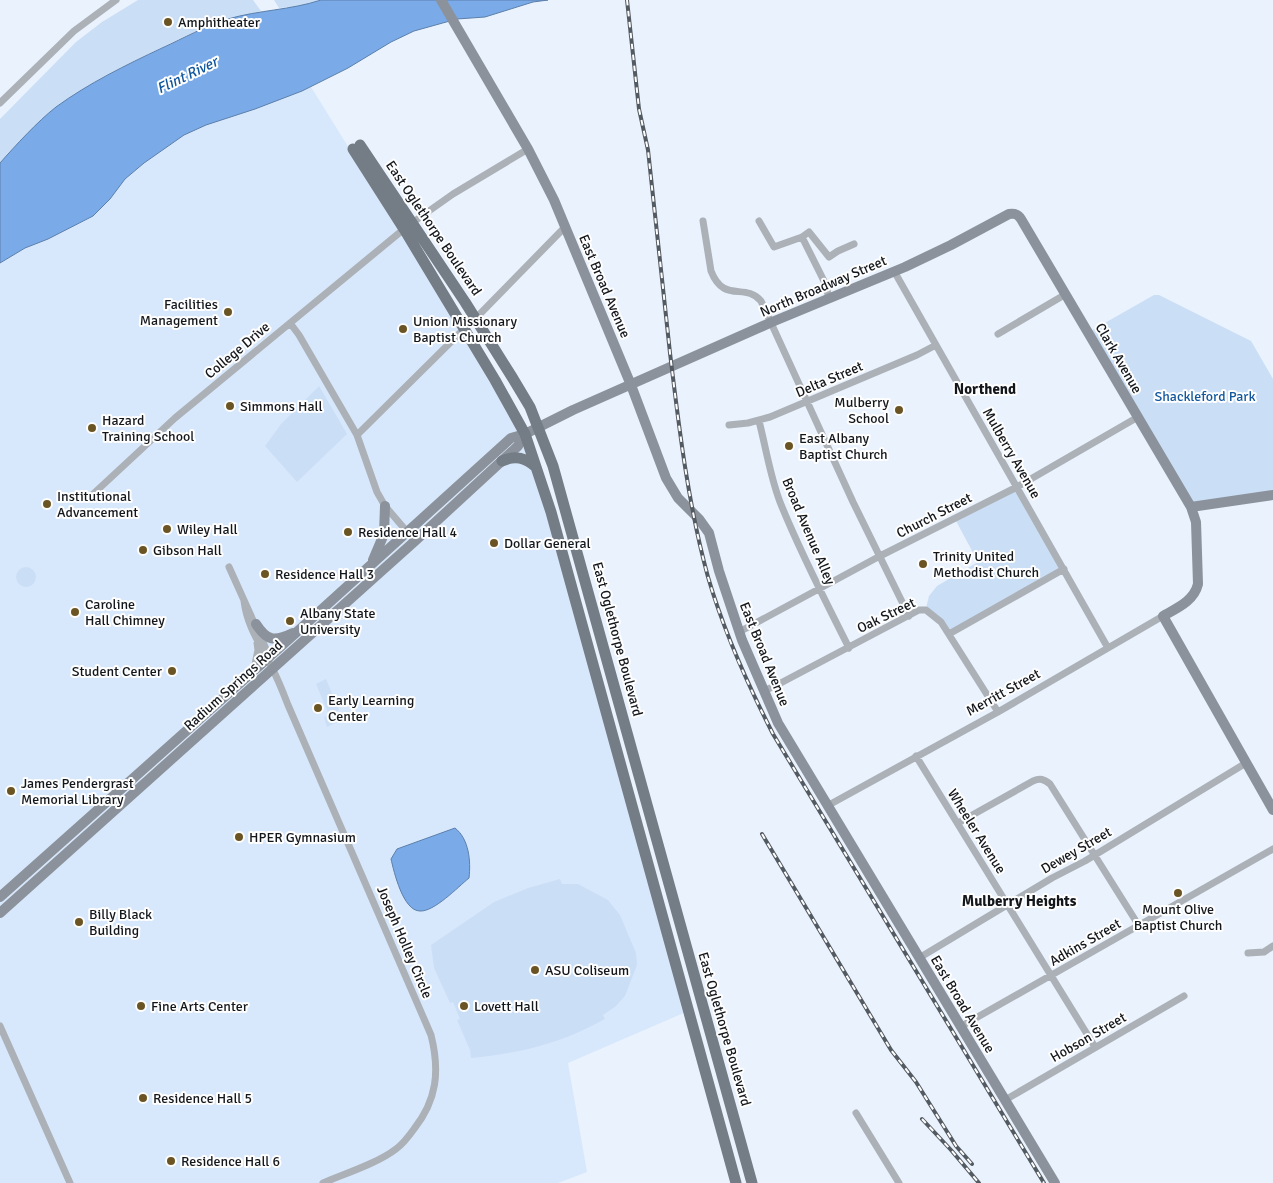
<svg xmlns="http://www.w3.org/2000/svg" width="1273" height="1183" viewBox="0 0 1273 1183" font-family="Signika,sans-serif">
<rect width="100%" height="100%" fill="#e9f2fd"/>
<path fill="#d8e8fc" d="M 311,87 L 405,238 L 510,413 L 541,482 L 686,1012 L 568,1063 L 587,1172 L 558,1183 L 0,1183 L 0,263 L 25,248 L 48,239 L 93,216 L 110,199 L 125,179 L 144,163 L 184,135 L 206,125 L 255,109 Z"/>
<path fill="#cadef6" d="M 138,0 L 253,0 L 261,11 L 206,26 L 118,69 L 75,94 L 55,108 L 19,142 L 0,163 L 0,119 L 76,42 L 102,22 Z
M 274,0 L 321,0 L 303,6 L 279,8 Z
M 1154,295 L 1159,295 L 1251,341 L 1273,379 L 1273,494 L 1192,506 L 1089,332 Z
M 319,386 L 347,434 L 297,482 L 265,446 L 281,424 Z
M 1017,488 L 1063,569 L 950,632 L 926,608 L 929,596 L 937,586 L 978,562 L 955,519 Z
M16 577a10 10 0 1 1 20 0a10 10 0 1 1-20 0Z
M 326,679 L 339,710 L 336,712 L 340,721 L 327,727 L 324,717 L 329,715 L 316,684 Z
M 560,879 L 562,884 L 578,884 L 608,900 L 620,915 L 636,953 L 637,965 L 625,996 L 615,1007 L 603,1015 L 605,1019 C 560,1044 521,1053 471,1058 L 470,1050 L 457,1020 L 460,1019 L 453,1002 L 450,1003 L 434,968 L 431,945 L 494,902 L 528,888 Z"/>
<path fill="#7aabe8" stroke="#5b7fab" d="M 321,0 L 548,0 L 533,2 L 485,17 L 457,19 L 414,31 L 391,42 L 348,68 L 302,91 L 255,109 L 206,125 L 184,135 L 144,163 L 125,179 L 110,199 L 93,216 L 48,239 L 25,248 L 0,263 L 0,163 C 16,145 37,122 56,107 C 89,83 126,65 162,48 C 184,38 205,26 228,19 C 259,10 291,10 321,0 Z
M 455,828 C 469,839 471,861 469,878 C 458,887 434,912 420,911 C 403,911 394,872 391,859 L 397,849 Z"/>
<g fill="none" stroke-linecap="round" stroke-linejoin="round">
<path stroke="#acb1b7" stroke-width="7" d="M 0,103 L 74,31 L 116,0
M 703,221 L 711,271 C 724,304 745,282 761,301 L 853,502 L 909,616
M 759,221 L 774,247 L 802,237 L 809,232 L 829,257 L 838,251 L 854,244
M 412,223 L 453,194 L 528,149
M 802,237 L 825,283 L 829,298
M 894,271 L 1108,648
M 476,318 L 565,227
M 290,323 L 299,335 L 357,435 L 377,492 L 385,506 L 415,541
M 998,334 L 1066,294
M 759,421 C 766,448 770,476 780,502 C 800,552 825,600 849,648
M 729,425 L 748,423 L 770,417 L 917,355 L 936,345
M 357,435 L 464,329
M 91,496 L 175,418 L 404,229
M 229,567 L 266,649
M 244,601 C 247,626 260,644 271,666 C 278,679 283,692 288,705 C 335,815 384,925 431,1035 C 440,1071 437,1100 414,1129 C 409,1136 403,1144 396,1149 C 378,1163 344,1174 323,1183
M 739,632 L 880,556 L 1017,487 L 1138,417
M 949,634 L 1064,569
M 254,669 L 258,650 L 257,643
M 763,691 L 775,686 L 919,610 L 926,610 L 941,622 L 998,712
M 916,756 L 1095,1047
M 827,806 L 998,712 L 1163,616
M 958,823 L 1033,781 C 1040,778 1044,779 1050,784 L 1139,926
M 1248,953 L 1264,952 L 1273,946
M 919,958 L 1052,878 L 1085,861 L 1246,763
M 0,1026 L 70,1183
M 960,1027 L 1273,849
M 1005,1100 L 1184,996
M 856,1113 L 899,1183"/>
<path stroke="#8b929b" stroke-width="10" d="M 441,0 L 528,149 L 554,200 L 631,385 L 666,478 L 678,498 L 699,519 L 709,533 L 719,571 L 742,640 L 778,723 L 1055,1183
M 1191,507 L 1273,495
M 373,560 L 384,534 L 385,506
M 256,624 C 267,641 274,642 293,633
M 0,897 L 267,659 L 511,438 L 525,434 L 573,410 L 772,322 L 905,267 L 951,245 L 1009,214 C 1015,213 1018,214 1021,219 L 1191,507 L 1196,522 L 1198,584 C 1194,601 1177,608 1163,616 L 1273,810
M 0,913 L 415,541 L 518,446 L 525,434"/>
<path stroke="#747c86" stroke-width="11" d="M 360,145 L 465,302 L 512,377 L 530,407 L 553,466 L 752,1183
M 353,149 L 404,229 L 495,380 L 525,434 L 551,512 L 736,1183
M 502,461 C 515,455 525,457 536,467"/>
<defs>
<path id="rail" d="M 627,0 L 639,109 L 648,150 C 655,218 663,285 670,353 C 679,428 688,504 708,577 C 724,632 747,683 773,734 L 1044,1183
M 762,834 L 891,1050 L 916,1082 L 956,1146 L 972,1164
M 922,1119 L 951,1150 L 979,1183"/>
</defs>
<use href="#rail" stroke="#545a61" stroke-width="4"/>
<use href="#rail" stroke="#fefefe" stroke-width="2" stroke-dasharray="5.5" stroke-linecap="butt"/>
</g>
<g fill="#6a5423" stroke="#fefefe" stroke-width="2">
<circle cx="168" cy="22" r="5"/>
<circle cx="228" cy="312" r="5"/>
<circle cx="403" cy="329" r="5"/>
<circle cx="230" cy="406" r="5"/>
<circle cx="899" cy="410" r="5"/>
<circle cx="92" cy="428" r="5"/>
<circle cx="789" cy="446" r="5"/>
<circle cx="47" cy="504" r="5"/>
<circle cx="167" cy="529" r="5"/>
<circle cx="348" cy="532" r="5"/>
<circle cx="494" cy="543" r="5"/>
<circle cx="143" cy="550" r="5"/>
<circle cx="923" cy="564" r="5"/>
<circle cx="265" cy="574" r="5"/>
<circle cx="75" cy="612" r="5"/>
<circle cx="290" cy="621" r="5"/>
<circle cx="172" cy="671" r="5"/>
<circle cx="318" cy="708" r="5"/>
<circle cx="11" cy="791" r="5"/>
<circle cx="239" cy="837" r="5"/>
<circle cx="1178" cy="893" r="5"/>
<circle cx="79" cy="922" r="5"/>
<circle cx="535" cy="970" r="5"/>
<circle cx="141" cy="1006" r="5"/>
<circle cx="464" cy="1006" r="5"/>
<circle cx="143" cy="1098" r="5"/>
<circle cx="171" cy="1161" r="5"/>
</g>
<g text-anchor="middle" stroke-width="4" stroke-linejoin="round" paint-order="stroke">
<g font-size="14" fill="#13171c" stroke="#fefefe" text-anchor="start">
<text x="178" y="27">Amphitheater</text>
<text x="218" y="309" text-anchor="end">Facilities<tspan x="218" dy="16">Management</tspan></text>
<text x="413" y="326">Union Missionary<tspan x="413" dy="16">Baptist Church</tspan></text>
<text x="889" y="407" text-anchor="end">Mulberry<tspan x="889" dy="16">School</tspan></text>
<text x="240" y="411">Simmons Hall</text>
<text x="102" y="425">Hazard<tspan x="102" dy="16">Training School</tspan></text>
<text x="799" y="443">East Albany<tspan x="799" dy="16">Baptist Church</tspan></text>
<text x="57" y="501">Institutional<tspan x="57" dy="16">Advancement</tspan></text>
<text x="177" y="534">Wiley Hall</text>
<text x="358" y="537">Residence Hall 4</text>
<text x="504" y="548">Dollar General</text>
<text x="153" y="555">Gibson Hall</text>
<text x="933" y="561">Trinity United<tspan x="933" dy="16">Methodist Church</tspan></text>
<text x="275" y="579">Residence Hall 3</text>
<text x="85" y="609">Caroline<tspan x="85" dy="16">Hall Chimney</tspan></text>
<text x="300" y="618">Albany State<tspan x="300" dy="16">University</tspan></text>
<text x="162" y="676" text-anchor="end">Student Center</text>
<text x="328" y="705">Early Learning<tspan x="328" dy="16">Center</tspan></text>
<text x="21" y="788">James Pendergrast<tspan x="21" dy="16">Memorial Library</tspan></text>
<text x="249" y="842">HPER Gymnasium</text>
<text x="1178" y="914" text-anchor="middle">Mount Olive<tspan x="1178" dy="16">Baptist Church</tspan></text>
<text x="89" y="919">Billy Black<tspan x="89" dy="16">Building</tspan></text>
<text x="545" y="975">ASU Coliseum</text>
<text x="151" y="1011">Fine Arts Center</text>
<text x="474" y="1011">Lovett Hall</text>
<text x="153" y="1103">Residence Hall 5</text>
<text x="181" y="1166">Residence Hall 6</text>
</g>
<g font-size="14" fill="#13171c" stroke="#fefefe">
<text transform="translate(434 228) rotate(56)" y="5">East Oglethorpe Boulevard</text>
<text transform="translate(605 286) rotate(67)" y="5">East Broad Avenue</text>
<text transform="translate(823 286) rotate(-23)" y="5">North Broadway Street</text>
<text transform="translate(237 350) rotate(-40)" y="5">College Drive</text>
<text transform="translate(1119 358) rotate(60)" y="5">Clark Avenue</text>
<text transform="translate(829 379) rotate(-23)" y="5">Delta Street</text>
<text transform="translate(1012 453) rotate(60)" y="5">Mulberry Avenue</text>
<text transform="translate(934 515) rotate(-27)" y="5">Church Street</text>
<text transform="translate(809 531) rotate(67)" y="5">Broad Avenue Alley</text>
<text transform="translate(886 615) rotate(-26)" y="5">Oak Street</text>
<text transform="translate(618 639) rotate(75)" y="5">East Oglethorpe Boulevard</text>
<text transform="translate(765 654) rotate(68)" y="5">East Broad Avenue</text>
<text transform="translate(233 685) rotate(-42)" y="5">Radium Springs Road</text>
<text transform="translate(1003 692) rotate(-29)" y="5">Merritt Street</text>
<text transform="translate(977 831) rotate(58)" y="5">Wheeler Avenue</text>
<text transform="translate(1076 850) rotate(-30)" y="5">Dewey Street</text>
<text transform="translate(405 942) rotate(67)" y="5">Joseph Holley Circle</text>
<text transform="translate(1085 942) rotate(-30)" y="5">Adkins Street</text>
<text transform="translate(963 1004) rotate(59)" y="5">East Broad Avenue</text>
<text transform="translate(725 1029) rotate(74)" y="5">East Oglethorpe Boulevard</text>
<text transform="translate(1088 1037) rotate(-30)" y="5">Hobson Street</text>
</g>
<g font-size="14" fill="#12579f" stroke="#fefefe">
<text x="1205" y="401">Shackleford Park</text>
</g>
<g font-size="15" font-style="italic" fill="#0f559d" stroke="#fefefe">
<text transform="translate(187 75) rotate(-26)" y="5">Flint River</text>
</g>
<g font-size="15" font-weight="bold" fill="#13171c" stroke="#fefefe">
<text x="985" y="394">Northend</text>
<text x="1019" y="906">Mulberry Heights</text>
</g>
</g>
</svg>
